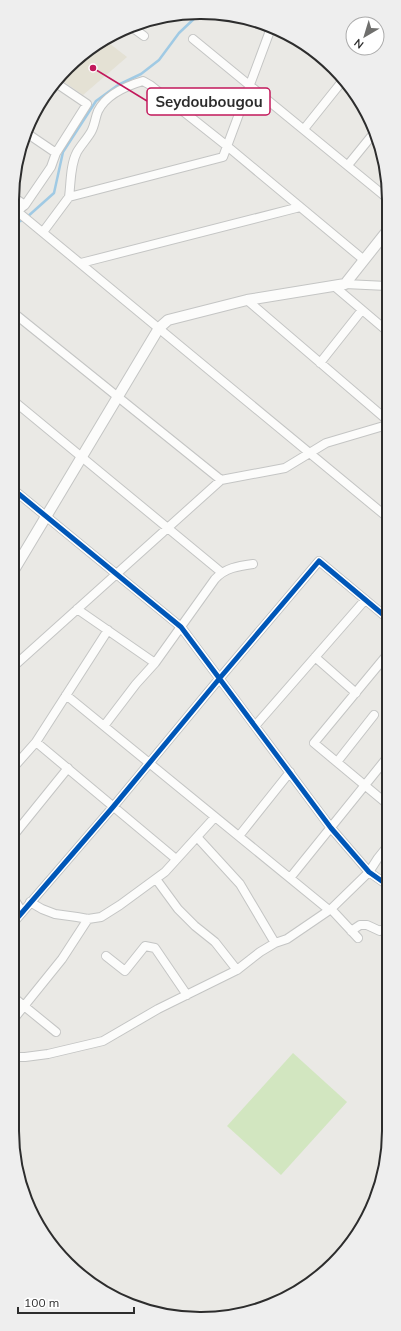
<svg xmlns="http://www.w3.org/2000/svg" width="401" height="1331" viewBox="0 0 401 1331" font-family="Mulish,sans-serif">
<rect width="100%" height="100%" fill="#eae9e5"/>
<path fill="#e4e1d4" d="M 105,40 L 127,57 L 83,95 L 60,79 L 96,44 Z"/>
<path fill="#d2e6c0" d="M 293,1053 L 347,1102 L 281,1175 L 227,1126 Z"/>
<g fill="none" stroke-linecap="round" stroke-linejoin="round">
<path stroke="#a0cae4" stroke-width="2.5" d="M 15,224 L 26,218 L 54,193 L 63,152 L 96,101 L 118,85 L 141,74 L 159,60 L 179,33 L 197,16"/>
<defs>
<path id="minor" d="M 133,28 L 144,36
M 193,39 L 387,198
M 304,129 L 344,79
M 28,134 L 56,153
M 348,165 L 374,133
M 69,197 C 71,183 70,165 77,152 C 81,145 87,139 91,132 C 95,125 95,118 98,111 C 106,95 126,86 143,81 L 150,85 L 227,146 L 364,260
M 16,199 L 25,205
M 18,212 L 387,517
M 15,213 L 25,205 L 51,167 L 56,153 L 87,104 L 56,83
M 43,232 L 69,197 L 223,157 L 271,28
M 81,263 L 300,207
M 345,284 L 387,286
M 334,286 L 387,331
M 247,300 L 387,420
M 15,314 L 221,480
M 320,363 L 362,310
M 15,402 L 221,572
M 14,490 L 181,627 L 331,828 L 369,872 L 386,884
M 77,609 L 155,663
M 315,657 L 356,693
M 14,666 L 221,480 L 285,468 L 326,443 L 387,425
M 66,695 L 329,910
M 104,726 L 136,684 L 155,663 L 215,579 C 225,568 238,566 253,564
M 255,726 L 365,600
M 36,742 L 176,859
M 13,753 L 20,759
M 337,762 L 374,715
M 13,768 L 36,742 L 108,630
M 386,803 L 314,743 L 386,656
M 13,836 L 68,768
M 239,836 L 290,772
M 197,837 L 240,884 L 275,943
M 290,878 L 386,759
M 156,879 L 178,909 L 195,926 L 215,942 L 237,970
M 13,897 L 22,912
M 30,902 L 42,909 L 55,914 L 77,917 L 88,919 L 101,917 L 120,905 L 165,872 L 215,817
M 331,909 L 358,938
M 13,923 L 113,807 L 219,679 L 319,561 L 386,617
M 351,931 L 360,925 L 367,925 L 380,931 L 386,928
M 106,956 L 125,971 L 145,946 L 155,948 L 187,995
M 13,997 L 56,1032
M 12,1021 L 62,959 L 88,919
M 12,1057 L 25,1057 L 48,1054 L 103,1041 L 158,1009 L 237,970 L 260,952 L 275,943 L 287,939 L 331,909 L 369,872 L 378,858 L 386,848"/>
<path id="tertiary" d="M 14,570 L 159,328 L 168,320 L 247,300 L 345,284 L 387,231"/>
</defs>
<use href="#minor" stroke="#c4c5c4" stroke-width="10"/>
<use href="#tertiary" stroke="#c4c5c4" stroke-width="12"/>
<use href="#minor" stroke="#fcfcfb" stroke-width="8"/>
<use href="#tertiary" stroke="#fcfcfb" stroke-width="10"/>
<defs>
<path id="cycleway" d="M 14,490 L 181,627 L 331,828 L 369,872 L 386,884
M 13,923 L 113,807 L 219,679 L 319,561 L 386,617"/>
</defs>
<use href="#cycleway" stroke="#fff" stroke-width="8"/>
<use href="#cycleway" stroke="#0057b8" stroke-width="5"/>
</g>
<path d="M0 0H401V1331H0ZM200 19H201A181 181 0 0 1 382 200V1131A181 181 0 0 1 201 1312H200A181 181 0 0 1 19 1131V200A181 181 0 0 1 200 19Z" fill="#eee" fill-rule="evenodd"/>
<path fill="none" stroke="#2d2d2d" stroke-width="2" d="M200 19H201A181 181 0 0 1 382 200V1131A181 181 0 0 1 201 1312H200A181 181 0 0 1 19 1131V200A181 181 0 0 1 200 19Z"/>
<path fill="none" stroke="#c2185b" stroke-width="1.5" d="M93 68L147 101"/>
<circle fill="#c2185b" stroke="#fff" stroke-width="1.5" cx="93" cy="68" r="4"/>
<rect fill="#fff" stroke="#c2185b" stroke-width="1.5" x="147" y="88" width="123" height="27" rx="4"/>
<g font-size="15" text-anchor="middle" font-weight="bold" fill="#2d2d2d">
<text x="209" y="107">Seydoubougou</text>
</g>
<g transform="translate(365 36) rotate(218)"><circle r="19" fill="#ffffff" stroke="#ababab"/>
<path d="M0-3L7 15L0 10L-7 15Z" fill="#6f6f6d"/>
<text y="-6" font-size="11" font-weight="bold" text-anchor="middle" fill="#2d2d2d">N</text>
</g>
<path d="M18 1307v6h116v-6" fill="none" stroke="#2d2d2d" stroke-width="2"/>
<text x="24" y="1307" font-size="12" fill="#2d2d2d" stroke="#ffffff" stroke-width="3" paint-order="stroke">100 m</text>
</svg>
